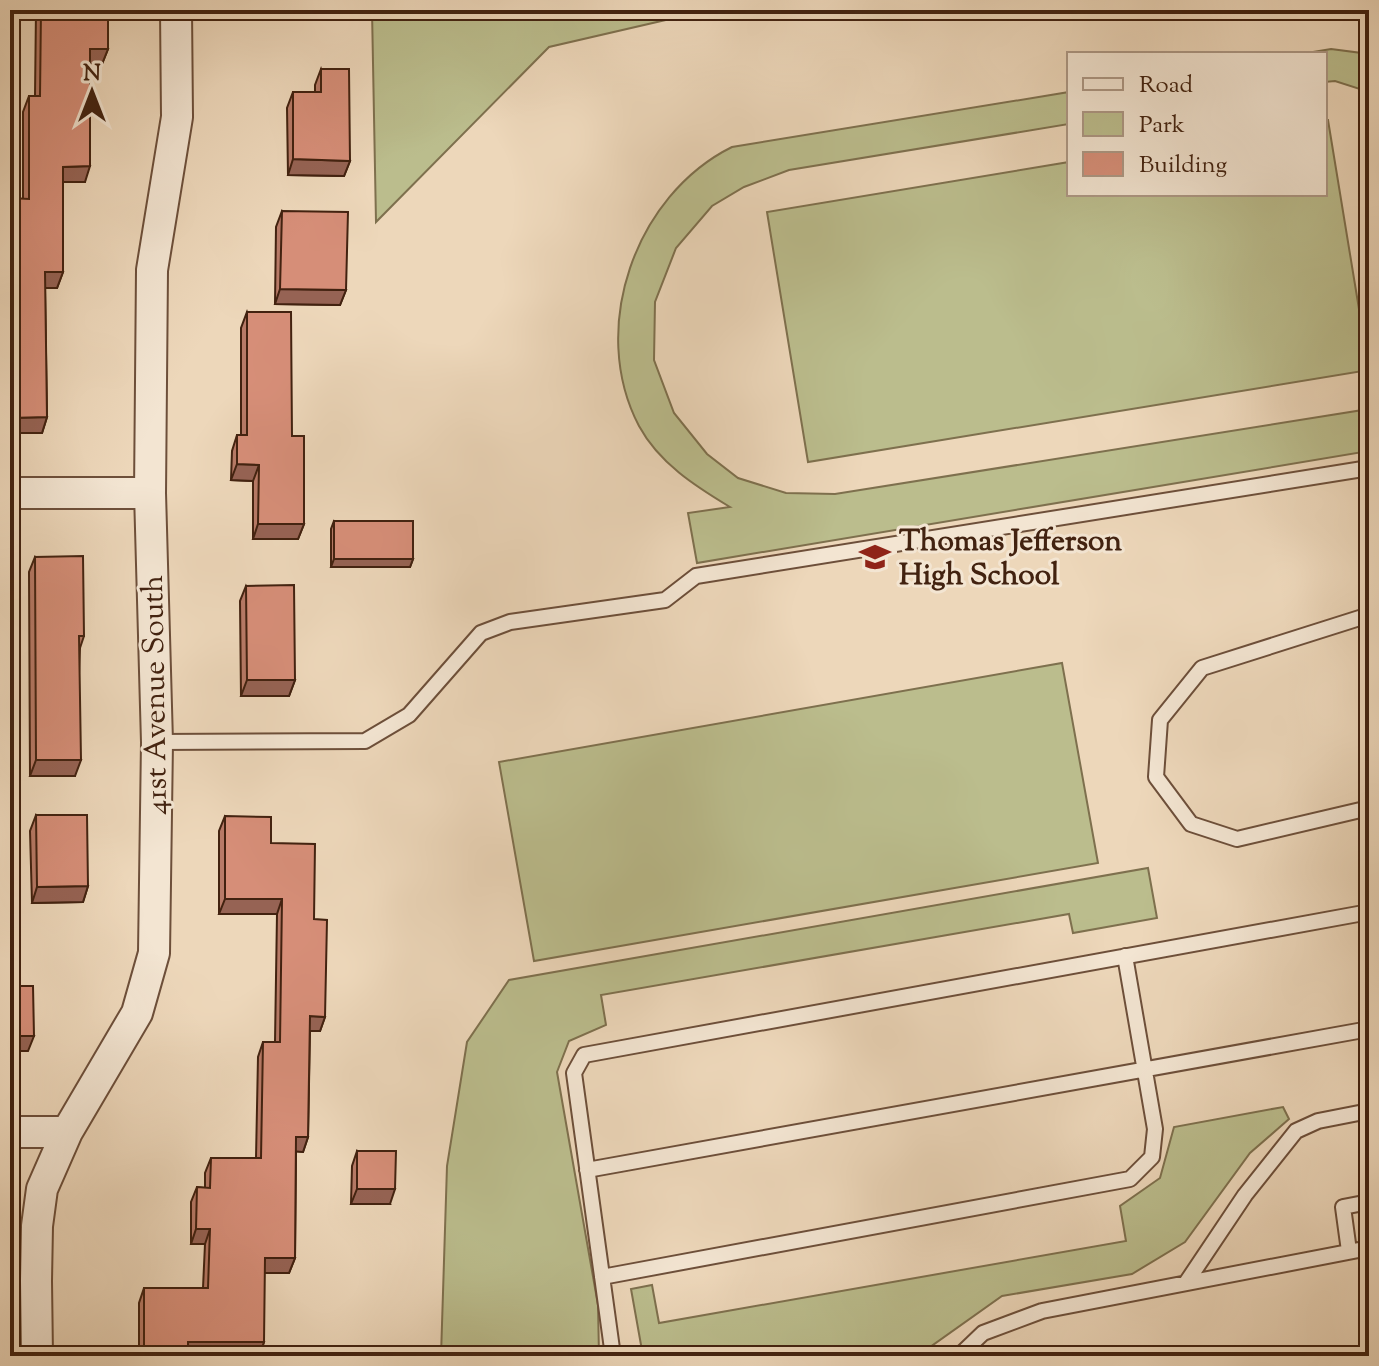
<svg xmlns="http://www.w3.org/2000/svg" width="1379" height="1366" viewBox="0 0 1379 1366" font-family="'Sorts Mill Goudy',serif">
<rect width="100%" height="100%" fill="#edd7ba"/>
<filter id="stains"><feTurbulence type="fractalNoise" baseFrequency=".0025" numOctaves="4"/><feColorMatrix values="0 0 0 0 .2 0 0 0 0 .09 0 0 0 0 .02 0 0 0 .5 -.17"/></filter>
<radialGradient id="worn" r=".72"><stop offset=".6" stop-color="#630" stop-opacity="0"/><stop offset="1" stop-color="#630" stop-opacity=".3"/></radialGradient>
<path fill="#bbbd8d" stroke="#7e704e" stroke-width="2" d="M 372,10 L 709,10 L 549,47 L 376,222 Z
M 1331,49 L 1369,54 L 1369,92 L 1335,81 L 1325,82 L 1325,54 L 1301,54 Z
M 1069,92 L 1069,124 L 789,170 L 744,187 L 712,206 L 676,248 L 655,302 L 654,360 L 674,413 L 707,454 L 738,478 L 786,493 L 835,494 L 1369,409 L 1369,451 L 697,563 L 688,513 L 730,507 C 695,486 659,463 639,426 C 588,329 635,195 732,147 Z
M 1325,120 L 1328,120 L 1369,370 L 808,462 L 767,212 L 1069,162 L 1069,194 L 1325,194 Z
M 1062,663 L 1098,863 L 534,961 L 499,762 Z
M 1148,868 L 1157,918 L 1073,933 L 1069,914 L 601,995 L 606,1025 L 569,1041 L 557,1072 L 598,1305 L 599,1356 L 441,1356 L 447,1166 L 467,1042 L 509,980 Z
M 1283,1107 L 1289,1119 L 1250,1153 L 1185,1242 L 1132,1274 L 1002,1296 L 926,1350 L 924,1356 L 643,1356 L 631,1289 L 652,1285 L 659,1323 L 1126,1241 L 1120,1206 L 1160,1178 L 1174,1127 Z"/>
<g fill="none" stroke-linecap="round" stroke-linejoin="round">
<defs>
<path id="lane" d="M 1369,615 L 1202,668 L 1160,720 L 1156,777 L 1191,824 L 1237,839 L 1369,808
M 157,742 L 365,741 L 409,715 L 481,633 L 510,622 L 665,600 L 696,576 L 1369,468
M 587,1170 L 1369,1029
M 1349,1251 L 1343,1207 L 1369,1202
M 602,1277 L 1130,1179 L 1152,1157 L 1155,1129 L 1125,956
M 1186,1283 L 1245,1195 L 1296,1131 L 1318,1121 L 1369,1111
M 613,1356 L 574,1073 L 584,1055 L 1369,912
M 959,1356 L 983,1333 L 1042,1311 L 1369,1248"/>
<path id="street" d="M 10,493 L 150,493
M 10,1132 L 67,1132
M 37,1356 L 36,1281 L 37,1226 L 42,1189 L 67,1132 L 137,1013 L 154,953 L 157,742 L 150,493 L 152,270 L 177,117 L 176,10"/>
</defs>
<use href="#lane" stroke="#6d4f3a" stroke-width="18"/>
<use href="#street" stroke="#6d4f3a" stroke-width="34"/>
<use href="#lane" stroke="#f3e5d2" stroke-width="14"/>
<use href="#street" stroke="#f3e5d2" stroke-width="30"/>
</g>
<path fill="#b87a67" stroke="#422210" stroke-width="2" d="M 36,10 L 108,10 L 108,49 L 102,64 L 90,64 L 85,182 L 63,182 L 63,272 L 57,288 L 45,288 L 47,417 L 42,433 L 10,433 L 10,198 L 23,199 L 23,112 L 29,96 L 35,96 Z
M 321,69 L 350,161 L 344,176 L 288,175 L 287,108 L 293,92 L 315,92 L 315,85 Z
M 1366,103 L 1369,103 L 1369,161 L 1367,162 L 1360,119 Z
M 282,211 L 346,290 L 340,305 L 275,304 L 276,227 Z
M 247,312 L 292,436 L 304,524 L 298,539 L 253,539 L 253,481 L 231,480 L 232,451 L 237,435 L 241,435 L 241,328 Z
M 334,521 L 413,559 L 410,567 L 331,567 L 331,529 Z
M 35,557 L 84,636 L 80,648 L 75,776 L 30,776 L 29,572 Z
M 246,586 L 295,680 L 289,696 L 241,696 L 240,601 Z
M 36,815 L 88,886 L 83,902 L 32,903 L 30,831 Z
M 225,816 L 271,843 L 314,919 L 325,1017 L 320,1031 L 310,1031 L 308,1137 L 303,1152 L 296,1151 L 295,1258 L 289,1273 L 264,1273 L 264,1342 L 259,1356 L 139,1356 L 139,1303 L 144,1288 L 203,1288 L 205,1244 L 191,1244 L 191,1202 L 197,1187 L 205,1188 L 205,1173 L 211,1158 L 256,1158 L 258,1057 L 263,1042 L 275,1042 L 277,914 L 219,914 L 219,831 Z
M 357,1151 L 390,1204 L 351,1204 L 352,1166 Z"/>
<path fill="#966354" stroke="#422210" stroke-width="2" d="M 276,10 L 330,10 L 327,19 L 272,20 Z
M 90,49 L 108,49 L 102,64 L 84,64 Z
M 293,159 L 350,161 L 344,176 L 288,175 Z
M 90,166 L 85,182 L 57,182 L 63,167 Z
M 45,272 L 63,272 L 57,288 L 39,288 Z
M 280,289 L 346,290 L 340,305 L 275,304 Z
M 47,417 L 42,433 L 10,433 L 10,418 Z
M 237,464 L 259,465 L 253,481 L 231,480 Z
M 258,524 L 304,524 L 298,539 L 253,539 Z
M 334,559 L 413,559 L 410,567 L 331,567 Z
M 247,680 L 295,680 L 289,696 L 241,696 Z
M 36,760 L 81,760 L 75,776 L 30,776 Z
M 88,886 L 83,902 L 32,903 L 37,887 Z
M 225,899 L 282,899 L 277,914 L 219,914 Z
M 310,1016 L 325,1017 L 320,1031 L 305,1031 Z
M 10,1036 L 34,1036 L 28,1051 L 10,1051 Z
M 296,1137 L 308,1137 L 303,1152 L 290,1151 Z
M 357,1189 L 395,1189 L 390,1204 L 351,1204 Z
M 196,1229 L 210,1229 L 205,1244 L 191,1244 Z
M 265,1258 L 295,1258 L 289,1273 L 259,1273 Z
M 188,1342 L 264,1342 L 259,1356 L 183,1356 Z"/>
<path fill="#d68e78" stroke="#422210" stroke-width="2" d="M 41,10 L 108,10 L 108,49 L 90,49 L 90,166 L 63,167 L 63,272 L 45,272 L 47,417 L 10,418 L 10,198 L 29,199 L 29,96 L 40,96 Z
M 321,69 L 349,69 L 350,161 L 293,159 L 293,92 L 321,92 Z
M 1366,103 L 1369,103 L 1369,122 Z
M 282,211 L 348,212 L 346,290 L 280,289 Z
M 247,312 L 291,312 L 292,436 L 304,436 L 304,524 L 258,524 L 259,465 L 237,464 L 237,435 L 247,435 Z
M 334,521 L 413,521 L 413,559 L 334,559 Z
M 83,556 L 84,636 L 79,636 L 81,760 L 36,760 L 35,557 Z
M 294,585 L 295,680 L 247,680 L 246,586 Z
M 36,815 L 87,815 L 88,886 L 37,887 Z
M 225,816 L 271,817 L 271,843 L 315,844 L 314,919 L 327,920 L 325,1017 L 310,1016 L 308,1137 L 296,1137 L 295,1258 L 265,1258 L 264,1342 L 188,1342 L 188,1356 L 144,1356 L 144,1288 L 208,1288 L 210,1229 L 196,1229 L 197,1187 L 210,1188 L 211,1158 L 261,1158 L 263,1042 L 280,1042 L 282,899 L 225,899 Z
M 10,986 L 33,986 L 34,1036 L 10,1036 Z
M 357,1151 L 396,1151 L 395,1189 L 357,1189 Z"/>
<defs>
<symbol id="school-bare" viewBox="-9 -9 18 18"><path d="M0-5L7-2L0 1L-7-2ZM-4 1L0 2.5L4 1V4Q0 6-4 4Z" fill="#8f2418" stroke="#f3e5d2" stroke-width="2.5" paint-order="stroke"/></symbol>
</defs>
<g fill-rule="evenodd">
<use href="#school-bare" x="853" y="535" width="44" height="44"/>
</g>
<g text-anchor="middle" stroke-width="6" stroke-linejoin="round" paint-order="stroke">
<g font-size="30" font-weight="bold" fill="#422210" stroke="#f3e5d2" text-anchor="start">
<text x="899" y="550">Thomas Jefferson<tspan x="899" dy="34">High School</tspan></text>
</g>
<g font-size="30" fill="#422210" stroke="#f3e5d2">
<text transform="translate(154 695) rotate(-91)" y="10">41st Avenue South</text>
</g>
</g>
<rect width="1379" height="1366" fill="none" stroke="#edd7ba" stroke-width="40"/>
<rect x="12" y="12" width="1355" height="1342" fill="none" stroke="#422210" stroke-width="4"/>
<rect x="20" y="20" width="1339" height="1326" fill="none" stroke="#422210" stroke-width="2"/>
<rect x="1067" y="52" width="260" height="144" fill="#f3e5d2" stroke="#ac9784" stroke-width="2"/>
<rect x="1083" y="78" width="40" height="12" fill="#f3e5d2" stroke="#ac9784" stroke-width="2"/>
<text x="1139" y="92" font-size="24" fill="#422210">Road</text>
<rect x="1083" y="112" width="40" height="24" fill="#bbbd8d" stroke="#ac9784" stroke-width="2"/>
<text x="1139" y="132" font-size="24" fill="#422210">Park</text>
<rect x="1083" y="152" width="40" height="24" fill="#d68e78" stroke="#ac9784" stroke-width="2"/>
<text x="1139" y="172" font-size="24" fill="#422210">Building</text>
<g transform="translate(92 92)" stroke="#f3e5d2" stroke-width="6" paint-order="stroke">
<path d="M0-6L14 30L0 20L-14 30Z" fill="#422210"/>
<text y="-12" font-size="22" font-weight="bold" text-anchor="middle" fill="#422210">N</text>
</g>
<rect width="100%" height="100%" filter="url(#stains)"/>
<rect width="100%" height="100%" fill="url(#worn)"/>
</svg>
